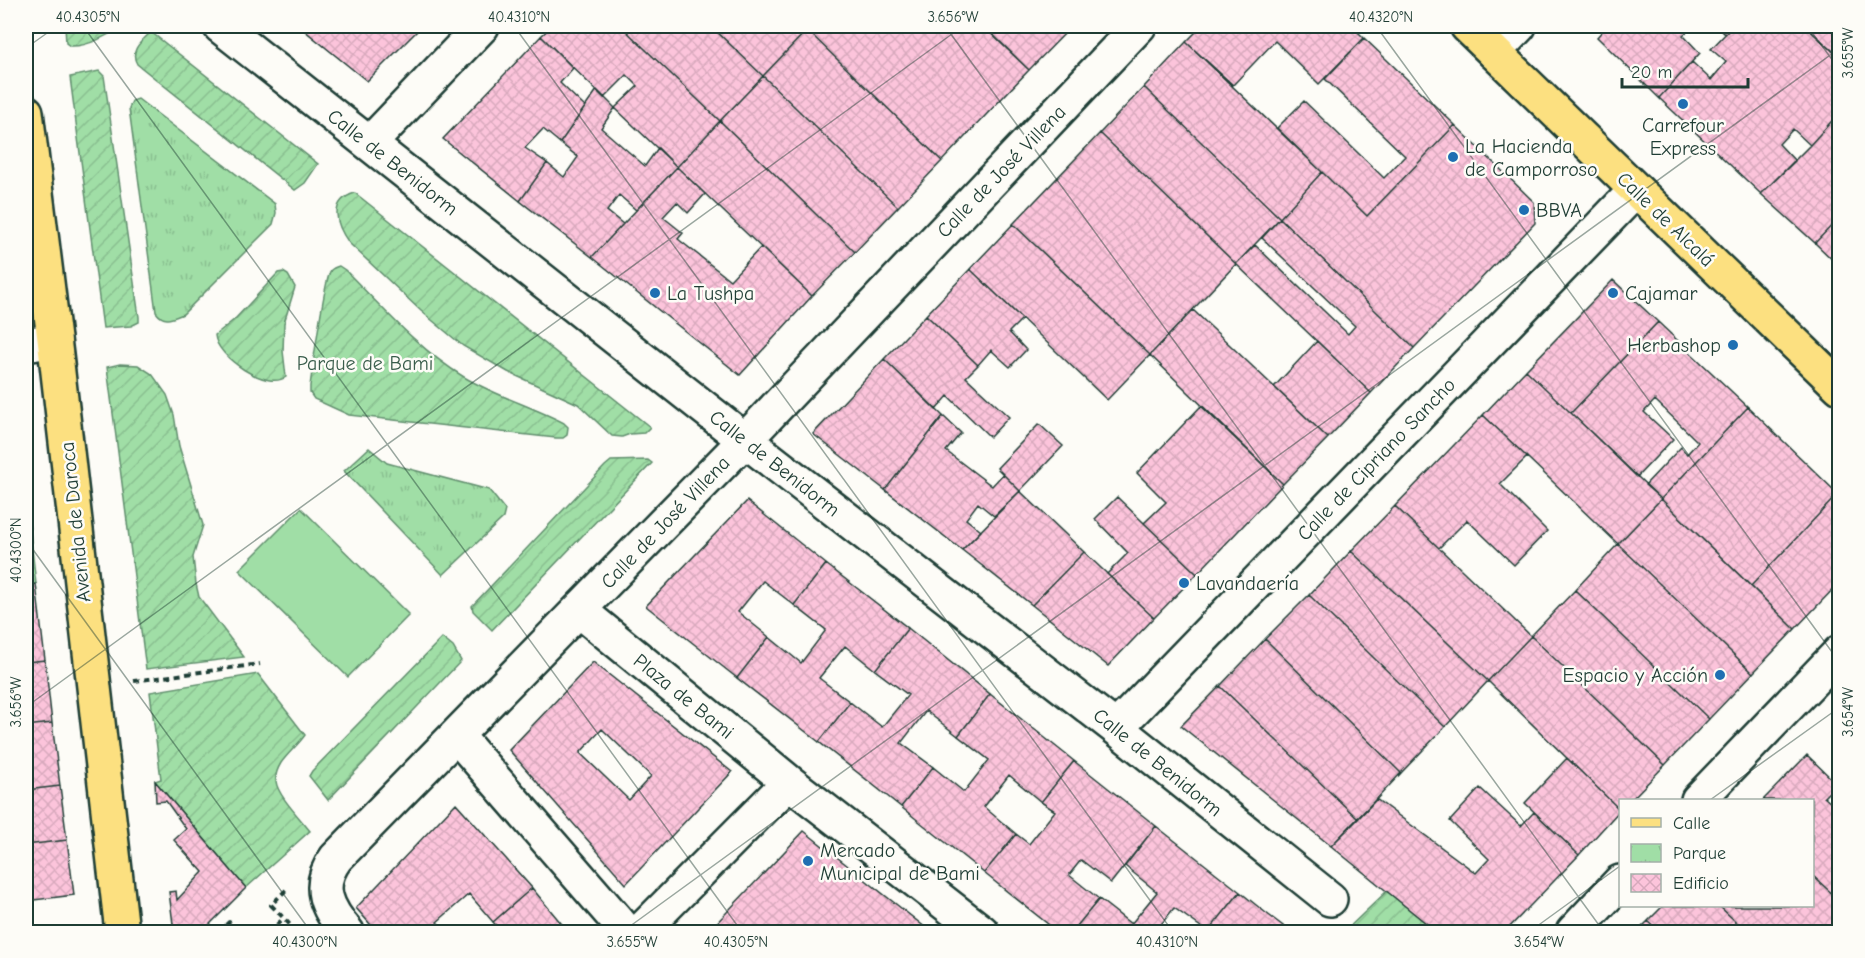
<svg xmlns="http://www.w3.org/2000/svg" width="1865" height="958" viewBox="0 0 1865 958" font-family="'Comic Neue',sans-serif">
<defs>
<pattern id="park-tufts" width="24" height="20" patternUnits="userSpaceOnUse" patternTransform="scale(1.5)"><rect width="24" height="20" fill="#a0dea6"/><path d="M3 7l-1-3M5 7V3M7 7l1-3M15 17l-1-3M17 17v-4M19 17l1-3" fill="none" stroke="#89bf90"/></pattern>
<pattern id="garden-furrows" width="10" height="10" patternUnits="userSpaceOnUse" patternTransform="scale(1.5)"><rect width="10" height="10" fill="#a0dea6"/><path d="M-1 1l2-2M0 10L10 0M9 11l2-2" fill="none" stroke="#89bf90"/></pattern>
<pattern id="building-cross-hatch" width="8" height="8" patternUnits="userSpaceOnUse" patternTransform="scale(1.5)"><rect width="8" height="8" fill="#fcc4db"/><path d="M0 0l8 8M0 8l8-8" fill="none" stroke="#d8a9bd"/></pattern>
</defs>
<rect width="100%" height="100%" fill="#fdfcf7"/>
<filter id="ink" filterUnits="userSpaceOnUse"><feTurbulence type="fractalNoise" baseFrequency=".0167" numOctaves="2"/><feDisplacementMap in="SourceGraphic" scale="12" xChannelSelector="R" yChannelSelector="G"/><feConvolveMatrix kernelMatrix="1 2 1 2 8 2 1 2 1" color-interpolation-filters="sRGB"/></filter>
<g filter="url(#ink)">
<path fill="#a0dea6" stroke="#608e6d" stroke-width="1.5" d="M 301,508 L 409,615 L 348,677 L 239,570 Z"/>
<path fill="url(#park-tufts)" stroke="#608e6d" stroke-width="1.5" d="M 138,99 L 275,204 L 276,213 L 273,224 L 183,314 C 171,319 164,323 156,312 L 129,108 L 132,101 Z
M 369,448 L 387,463 L 489,490 L 505,510 L 503,518 L 443,575 L 344,471 Z"/>
<path fill="url(#garden-furrows)" stroke="#608e6d" stroke-width="1.5" d="M 65,26 L 122,26 C 108,36 87,47 70,46 L 66,43 Z
M 151,32 L 318,164 L 305,183 L 295,190 L 137,64 C 129,50 142,41 151,32 Z
M 99,71 L 104,76 L 139,317 L 139,322 L 131,326 L 103,328 L 70,77 Z
M 355,193 L 650,427 L 644,433 L 630,434 L 622,437 L 612,436 L 578,404 L 508,372 L 463,346 L 421,311 L 349,243 C 336,225 328,201 355,193 Z
M 339,266 L 345,270 C 382,307 418,349 464,377 C 496,396 531,406 564,423 L 568,427 L 567,435 L 563,438 L 556,438 L 349,415 L 314,399 L 310,393 L 310,386 C 312,371 325,276 331,270 C 333,268 336,267 339,266 Z
M 283,272 L 288,275 L 295,287 L 284,323 L 283,351 L 286,377 C 267,391 216,357 215,335 L 235,319 L 278,273 Z
M 120,364 L 138,365 L 152,374 L 167,395 L 174,415 L 179,446 L 203,525 L 193,557 L 196,584 L 199,597 L 244,657 L 146,669 L 107,367 Z
M 648,460 L 652,463 L 492,630 L 473,611 L 472,606 L 605,466 L 611,461 Z
M 26,495 L 36,584 L 26,585 Z
M 442,638 L 453,647 L 461,661 L 328,800 L 309,776 L 312,771 Z
M 258,674 L 305,735 C 298,745 288,753 281,763 C 278,768 275,775 276,781 C 277,795 301,819 310,831 L 246,888 L 155,781 L 161,779 L 150,692 Z
M 1387,891 L 1437,932 L 1344,932 Z"/>
<path fill="url(#building-cross-hatch)" stroke="#1f3d34" stroke-width="1.5" fill-rule="evenodd" d="M 299,26 L 422,26 L 367,81 Z
M 552,26 L 621,26 L 720,121 L 677,167 L 615,108 L 638,86 L 627,75 L 604,98 L 541,36 Z
M 621,26 L 711,26 L 763,76 L 720,121 Z
M 711,26 L 802,26 L 807,30 L 763,76 Z
M 811,26 L 983,26 L 1029,70 L 942,161 L 807,30 Z
M 986,26 L 1072,26 L 1029,70 L 985,27 Z
M 1202,26 L 1352,26 L 1364,38 L 1319,84 L 1275,41 L 1233,85 L 1186,42 Z
M 1607,26 L 1694,26 L 1683,35 L 1700,53 L 1659,98 L 1597,37 Z
M 1717,26 L 1733,26 L 1725,34 Z
M 1733,26 L 1763,26 L 1766,29 L 1769,26 L 1805,26 L 1840,57 L 1840,112 L 1810,145 L 1793,129 L 1779,144 L 1795,161 L 1761,194 L 1659,98 L 1692,62 L 1711,80 L 1726,62 L 1711,49 Z
M 1805,26 L 1840,26 L 1840,54 L 1838,56 Z
M 807,30 L 942,161 L 898,207 L 763,76 Z
M 541,36 L 573,68 L 560,83 L 585,107 L 560,143 L 543,129 L 525,148 L 547,163 L 520,201 L 443,139 Z
M 1364,38 L 1455,125 L 1367,216 L 1277,128 L 1304,101 L 1384,178 L 1405,156 L 1325,79 Z
M 1186,42 L 1322,172 L 1280,218 L 1144,87 Z
M 763,76 L 898,207 L 855,252 L 720,121 Z
M 1144,87 L 1280,218 L 1236,264 L 1100,133 Z
M 597,90 L 615,108 L 601,128 L 645,166 L 658,148 L 677,167 L 636,210 L 619,195 L 607,211 L 623,224 L 592,257 L 520,201 L 547,163 L 564,177 L 578,157 L 560,143 Z
M 1840,112 L 1840,217 L 1815,243 L 1761,194 L 1810,145 Z
M 720,121 L 855,252 L 812,296 L 677,167 Z
M 1455,125 L 1534,202 L 1535,223 L 1414,348 L 1280,218 L 1322,172 L 1367,216 Z
M 1100,133 L 1236,264 L 1150,355 L 1013,224 Z
M 677,167 L 705,194 L 688,213 L 677,202 L 663,217 L 683,233 L 678,239 L 730,280 L 761,247 L 812,296 L 740,375 L 592,257 Z
M 1840,217 L 1840,267 L 1815,243 Z
M 1280,218 L 1414,348 L 1371,393 L 1236,264 L 1255,245 L 1348,334 L 1355,326 L 1262,238 Z
M 1013,224 L 1150,355 L 1107,400 L 970,269 Z
M 970,269 L 1022,319 L 1009,332 L 1026,350 L 1010,367 L 991,350 L 978,365 L 926,315 Z
M 1613,280 L 1658,322 L 1571,413 L 1526,370 Z
M 1193,310 L 1328,438 L 1283,484 L 1150,355 Z
M 926,315 L 978,365 L 966,377 L 1009,417 L 990,437 L 948,396 L 936,410 L 884,359 Z
M 1658,322 L 1748,407 L 1661,499 L 1645,485 L 1681,447 L 1687,454 L 1698,442 L 1655,400 L 1644,412 L 1673,439 L 1637,477 L 1571,413 Z
M 1317,341 L 1371,393 L 1328,438 L 1274,387 Z
M 884,359 L 943,416 L 885,490 L 813,434 Z
M 1526,370 L 1661,499 L 1618,544 L 1483,415 Z
M 1201,406 L 1283,484 L 1197,574 L 1144,523 L 1166,502 L 1137,473 Z
M 1748,407 L 1838,494 L 1751,586 L 1661,499 Z
M 1483,415 L 1527,457 L 1500,484 L 1547,531 L 1514,565 L 1467,520 L 1439,548 L 1395,506 Z
M 943,416 L 961,433 L 946,451 L 992,486 L 1003,474 L 1020,491 L 994,516 L 978,503 L 966,519 L 981,531 L 962,550 L 885,490 Z
M 1039,424 L 1063,446 L 1020,491 L 997,468 Z
M 1020,491 L 1084,552 L 1032,605 L 962,550 Z
M 1838,494 L 1840,496 L 1840,582 L 1795,629 L 1751,586 Z
M 1117,497 L 1197,574 L 1154,618 L 1107,574 L 1128,553 L 1095,519 Z
M 1661,499 L 1795,629 L 1753,673 L 1618,544 Z
M 747,501 L 826,564 L 794,605 L 763,581 L 738,612 L 769,637 L 737,678 L 646,606 Z
M 1395,506 L 1531,636 L 1488,681 L 1351,551 Z
M 1618,544 L 1753,673 L 1709,719 L 1575,590 Z
M 1351,551 L 1488,681 L 1445,727 L 1309,595 Z
M 1084,552 L 1154,618 L 1108,666 L 1032,605 Z
M 826,564 L 908,628 L 875,670 L 845,646 L 819,678 L 850,702 L 819,742 L 737,678 L 769,637 L 801,663 L 826,630 L 794,605 Z
M 36,584 L 45,660 L 26,662 L 26,585 Z
M 1575,590 L 1709,719 L 1665,765 L 1531,636 Z
M 1309,595 L 1445,727 L 1401,773 L 1265,639 Z
M 908,628 L 990,694 L 958,736 L 926,711 L 901,743 L 933,767 L 901,807 L 819,742 L 850,702 L 882,727 L 908,695 L 875,670 Z
M 1531,636 L 1665,765 L 1631,800 L 1620,800 L 1620,810 L 1488,681 Z
M 1265,639 L 1401,773 L 1358,819 L 1220,686 Z
M 45,660 L 52,723 L 26,726 L 26,662 Z
M 593,662 L 732,772 L 626,884 L 509,750 ZM 602,729 L 651,776 L 629,800 L 580,753 Z
M 1220,686 L 1358,819 L 1331,846 L 1181,726 Z
M 990,694 L 1074,761 L 1041,802 L 1009,775 L 984,807 L 1016,834 L 984,873 L 901,807 L 933,767 L 964,792 L 989,760 L 958,736 Z
M 52,723 L 60,786 L 26,790 L 26,726 Z
M 1807,755 L 1837,784 L 1824,797 L 1840,811 L 1840,901 L 1812,875 L 1812,800 L 1763,800 Z
M 1567,758 L 1620,810 L 1579,855 L 1525,803 Z
M 1074,761 L 1156,826 L 1111,883 L 1081,860 L 1069,875 L 1099,899 L 1072,932 L 1058,932 L 984,873 L 1016,834 L 1029,844 L 1055,811 L 1041,802 Z
M 155,781 L 246,888 L 202,932 L 174,932 L 169,892 L 176,891 L 177,900 L 203,872 L 174,840 L 186,829 L 166,801 L 156,802 Z
M 60,786 L 67,840 L 26,845 L 26,790 Z
M 1480,788 L 1521,826 L 1534,812 L 1579,855 L 1505,932 L 1437,932 L 1331,846 L 1376,799 L 1476,873 L 1489,859 L 1450,821 Z
M 456,803 L 532,888 L 493,922 L 469,894 L 437,922 L 447,932 L 377,932 L 356,908 Z
M 1156,826 L 1240,892 L 1208,932 L 1174,908 L 1155,932 L 1072,932 L 1099,899 L 1131,924 L 1157,892 L 1125,866 Z
M 804,831 L 931,932 L 708,932 Z
M 67,840 L 74,895 L 26,901 L 26,845 Z
M 1812,875 L 1840,901 L 1840,932 L 1747,932 L 1719,906 L 1812,906 Z
M 532,888 L 561,923 L 570,932 L 502,932 L 493,922 Z
M 1240,892 L 1266,913 L 1291,932 L 1208,932 Z
M 1663,906 L 1719,906 L 1747,932 L 1660,932 L 1648,921 Z
M 1648,921 L 1660,932 L 1637,932 Z"/>
<g fill="none" stroke-linecap="round" stroke-linejoin="round">
<defs>
<path id="minor" d="M 220,26 L 745,440 L 1116,728 L 1330,899
M 1494,52 L 1519,26
M 370,143 L 482,26
M 26,345 L 54,340
M 579,610 L 789,782 L 982,932
M 1116,728 L 1636,190
M 457,736 L 627,932
M 1698,800 L 1840,652
M 347,932 C 327,909 315,886 336,858 L 745,440 L 1139,26
M 640,932 L 789,782
M 1573,932 L 1620,882"/>
<path id="major" d="M 1467,26 L 1840,387
M 26,112 L 56,355 L 122,932"/>
</defs>
<use href="#minor" stroke="#1f3d34" stroke-width="38"/>
<use href="#major" stroke="#1f3d34" stroke-width="38"/>
<path stroke="#1f3d34" stroke-width="4" stroke-dasharray="6 4.5" stroke-linecap="butt" d="M 1384,26 L 1389,31
M 134,681 L 260,664
M 286,890 L 271,905 L 297,932
M 218,932 L 229,922 L 239,932
M 269,932 L 284,918"/>
<use href="#minor" stroke="#fdfcf7" stroke-width="33"/>
<use href="#major" stroke="#fce080" stroke-width="33"/>
</g>
</g>
<path fill="none" stroke="#1f3d34" stroke-width="1.5" stroke-opacity="0.45" d="M 83,26 L 742,932M 514,26 L 1173,932M 945,26 L 1604,932M 1376,26 L 1840,663M 1807,26 L 1840,70M 26,48 L 57,26M 26,540 L 311,932M 26,707 L 963,26M 1710,800 L 1840,707M 622,932 L 1840,48M 1529,932 L 1620,866"/>
<g fill="#1f6fb2" stroke="#fdfcf7" stroke-width="2">
<circle cx="1683" cy="104" r="6"/>
<circle cx="1453" cy="157" r="6"/>
<circle cx="1524" cy="210" r="6"/>
<circle cx="655" cy="293" r="6"/>
<circle cx="1613" cy="293" r="6"/>
<circle cx="1733" cy="345" r="6"/>
<circle cx="1184" cy="583" r="6"/>
<circle cx="1720" cy="675" r="6"/>
<circle cx="808" cy="861" r="6"/>
</g>
<g text-anchor="middle" stroke-width="5" stroke-linejoin="round" paint-order="stroke">
<g font-size="20" fill="#1f3d34" stroke="#fdfcf7" text-anchor="start">
<text x="1683" y="132" text-anchor="middle">Carrefour<tspan x="1683" dy="23">Express</tspan></text>
<text x="1465" y="153">La Hacienda<tspan x="1465" dy="23">de Camporroso</tspan></text>
<text x="1536" y="217">BBVA</text>
<text x="667" y="300">La Tushpa</text>
<text x="1625" y="300">Cajamar</text>
<text x="1721" y="352" text-anchor="end">Herbashop</text>
<text x="1196" y="590">Lavandaería</text>
<text x="1708" y="682" text-anchor="end">Espacio y Acción</text>
<text x="820" y="857">Mercado<tspan x="820" dy="23">Municipal de Bami</tspan></text>
</g>
<g font-size="20" fill="#1f3d34" stroke="#fdfcf7">
<text transform="translate(393 162) rotate(38)" y="7">Calle de Benidorm</text>
<text transform="translate(1001 171) rotate(-46)" y="7">Calle de José Villena</text>
<text transform="translate(1666 219) rotate(44)" y="7">Calle de Alcalá</text>
<text transform="translate(1376 459) rotate(-46)" y="7">Calle de Cipriano Sancho</text>
<text transform="translate(775 463) rotate(38)" y="7">Calle de Benidorm</text>
<text transform="translate(75 522) rotate(-96)" y="7">Avenida de Daroca</text>
<text transform="translate(665 522) rotate(-46)" y="7">Calle de José Villena</text>
<text transform="translate(684 696) rotate(39)" y="7">Plaza de Bami</text>
<text transform="translate(1158 762) rotate(39)" y="7">Calle de Benidorm</text>
</g>
<g font-size="20" fill="#395d4b" stroke="#fdfcf7">
<text x="365" y="370">Parque de Bami</text>
</g>
</g>
<rect width="1865" height="958" fill="none" stroke="#fdfcf7" stroke-width="66"/>
<rect x="1619" y="799" width="195" height="108" fill="#fdfcf7" stroke="#a4b0a9" stroke-width="1.5"/>
<rect x="1631" y="818" width="30" height="9" fill="#fce080" stroke="#a4b0a9" stroke-width="1.5"/>
<text x="1673" y="829" font-size="18" fill="#1f3d34">Calle</text>
<rect x="1631" y="844" width="30" height="18" fill="url(#park-tufts)" stroke="#a4b0a9" stroke-width="1.5"/>
<text x="1673" y="859" font-size="18" fill="#1f3d34">Parque</text>
<rect x="1631" y="874" width="30" height="18" fill="url(#building-cross-hatch)" stroke="#a4b0a9" stroke-width="1.5"/>
<text x="1673" y="889" font-size="18" fill="#1f3d34">Edificio</text>
<path d="M1622 78v9h126v-9" fill="none" stroke="#1f3d34" stroke-width="3"/>
<text x="1631" y="78" font-size="18" fill="#1f3d34" stroke="#fdfcf7" stroke-width="4.5" paint-order="stroke">20 m</text>
<rect x="33" y="33" width="1799" height="892" fill="none" stroke="#1f3d34" stroke-width="2"/>
<g font-size="15" text-anchor="middle" fill="#1f3d34">
<text x="88" y="22">40.4305°N</text>
<text x="519" y="22">40.4310°N</text>
<text x="953" y="22">3.656°W</text>
<text x="1381" y="22">40.4320°N</text>
<text transform="translate(1848 53) rotate(-90)" y="5">3.655°W</text>
<text transform="translate(16 550) rotate(-90)" y="5">40.4300°N</text>
<text transform="translate(16 702) rotate(-90)" y="5">3.656°W</text>
<text transform="translate(1848 712) rotate(-90)" y="5">3.654°W</text>
<text x="305" y="947">40.4300°N</text>
<text x="632" y="947">3.655°W</text>
<text x="736" y="947">40.4305°N</text>
<text x="1167" y="947">40.4310°N</text>
<text x="1539" y="947">3.654°W</text>
</g>
</svg>
